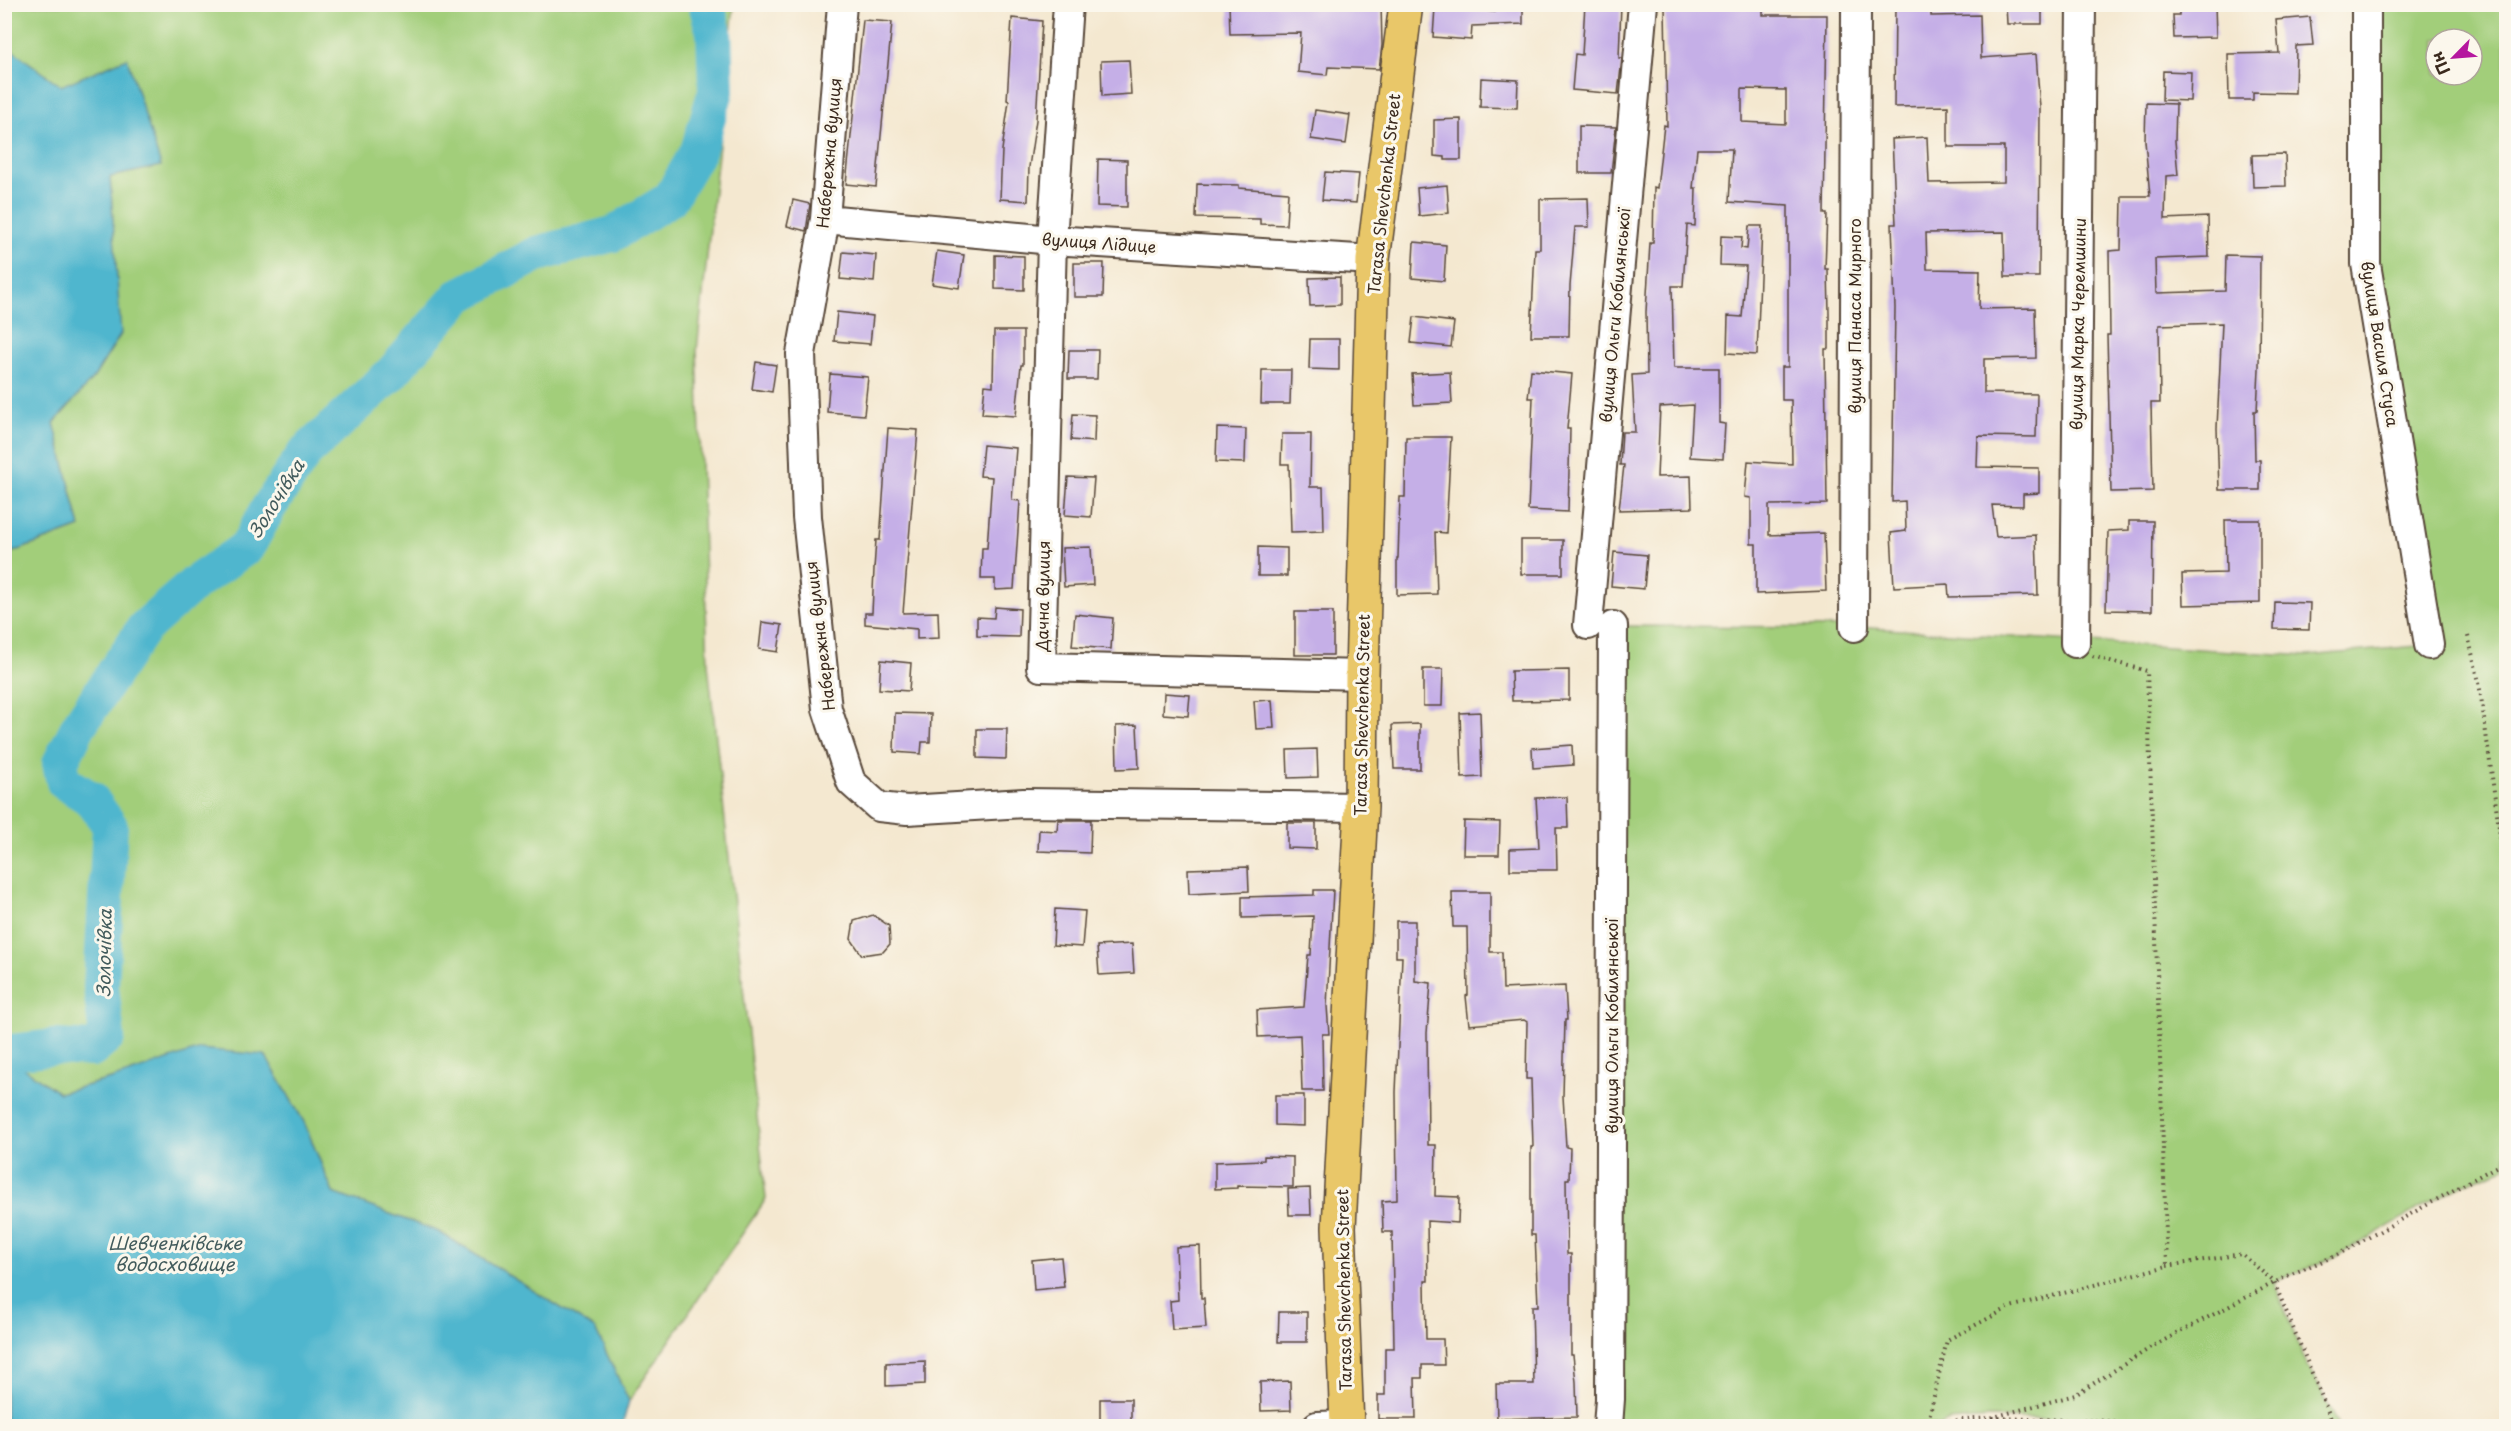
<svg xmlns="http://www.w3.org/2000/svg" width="2511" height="1431" viewBox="0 0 2511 1431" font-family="'Playpen Sans',sans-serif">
<rect width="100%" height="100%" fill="#fbf7ec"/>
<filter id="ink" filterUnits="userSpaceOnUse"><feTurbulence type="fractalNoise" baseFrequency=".0167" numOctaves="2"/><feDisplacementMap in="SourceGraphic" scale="12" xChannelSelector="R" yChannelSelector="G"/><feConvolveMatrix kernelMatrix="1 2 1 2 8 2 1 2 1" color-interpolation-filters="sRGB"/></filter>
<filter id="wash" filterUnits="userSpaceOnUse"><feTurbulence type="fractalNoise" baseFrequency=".008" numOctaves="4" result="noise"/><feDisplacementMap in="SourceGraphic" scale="24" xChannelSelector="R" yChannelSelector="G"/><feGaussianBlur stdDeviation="1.35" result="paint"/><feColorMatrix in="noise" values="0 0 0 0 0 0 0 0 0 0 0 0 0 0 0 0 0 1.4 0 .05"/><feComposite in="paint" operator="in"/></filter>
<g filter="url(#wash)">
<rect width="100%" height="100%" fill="#f4e8d0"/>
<path fill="#a2ce7a" stroke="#6e7c4c" stroke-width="1.5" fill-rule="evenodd" d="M 5,5 L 734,5 L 697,350 L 708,664 L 766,1199 L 629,1401 L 595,1329 L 439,1232 L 333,1193 L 304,1122 L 265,1055 L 111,1079 L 59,1093 L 5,1055 L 5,555 L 80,527 L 54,423 L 94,377 L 120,334 L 110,177 L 160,166 L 61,86 L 5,45 Z
M 2366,5 L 2506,5 L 2506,1168 C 2446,1186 2394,1226 2338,1255 C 2317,1265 2295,1273 2274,1282 L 2302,1354 L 2339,1426 L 2133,1426 L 2110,1421 L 1990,1418 L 1949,1421 L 1939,1426 L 1608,1426 L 1613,626 L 1854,627 L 2307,656 L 2429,645 L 2366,264 ZM 2436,39 L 2472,39 L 2472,75 L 2436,75 Z"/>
<path fill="#50b6ce" stroke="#467076" stroke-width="1.5" d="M 5,45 L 61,86 L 127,58 L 161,166 L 110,177 L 121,334 L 94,377 L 54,423 L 80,527 L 5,555 Z
M 200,1049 L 265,1055 L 304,1122 L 333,1193 L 439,1232 L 595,1329 L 629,1401 L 622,1426 L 5,1426 L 5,1055 L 59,1093 L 111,1079 Z"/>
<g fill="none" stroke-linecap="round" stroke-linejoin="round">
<path stroke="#50b6ce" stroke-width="36" d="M 4,1053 L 55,1047 L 93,1049 L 107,1037 L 101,987 L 110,826 L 91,799 L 64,782 L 60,763 L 79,725 L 144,628 L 195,583 L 247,547 L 269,507 L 305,453 L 391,374 L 459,296 L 537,254 L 613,234 L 670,199 L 698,151 L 716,91 L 714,32 L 706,4"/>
</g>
<g id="blocks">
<path fill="#c5afe7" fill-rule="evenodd" d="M 1229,4 L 1381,4 L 1382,45 L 1379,69 L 1328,67 L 1327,75 L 1298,72 L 1301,33 L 1230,34 Z
M 1495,4 L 1523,4 L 1523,24 L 1472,26 L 1471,40 L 1433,37 L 1435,7 L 1495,12 Z
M 1585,4 L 1621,4 L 1619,58 L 1622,58 L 1618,94 L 1572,90 L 1575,54 L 1582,55 Z
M 1895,4 L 1931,4 L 1931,16 L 1980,15 L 1981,58 L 2036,54 L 2040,108 L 2039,277 L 2005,277 L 2004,232 L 1926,233 L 1927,269 L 1980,270 L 1979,309 L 2035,308 L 2036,358 L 1984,359 L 1984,393 L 2037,394 L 2036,437 L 1978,436 L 1977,467 L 2039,468 L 2039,493 L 2023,494 L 2023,506 L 1992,505 L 1996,537 L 2036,535 L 2038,595 L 1949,597 L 1948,584 L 1894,587 L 1891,533 L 1906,531 L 1905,501 L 1892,502 L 1895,308 L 1892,224 L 1896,224 L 1892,139 L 1927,137 L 1929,183 L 2004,182 L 2004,147 L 1948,147 L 1948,106 L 1894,107 Z
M 2006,4 L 2042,4 L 2042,24 L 2007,24 Z
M 2179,4 L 2215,4 L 2216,37 L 2174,38 L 2173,15 L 2179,15 Z
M 1739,5 L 1763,8 L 1763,15 L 1827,15 L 1824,214 L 1827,214 L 1825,269 L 1828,269 L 1829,313 L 1829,349 L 1825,349 L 1827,504 L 1769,505 L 1769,535 L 1824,533 L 1826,591 L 1756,594 L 1756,544 L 1751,544 L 1751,498 L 1745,497 L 1748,461 L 1792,464 L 1791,400 L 1782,400 L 1782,367 L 1788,367 L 1788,206 L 1729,202 L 1732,149 L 1697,149 L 1693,188 L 1696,188 L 1695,226 L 1687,225 L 1683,286 L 1672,286 L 1674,368 L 1719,368 L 1719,423 L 1725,424 L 1723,459 L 1690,457 L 1693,405 L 1660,407 L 1657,477 L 1691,476 L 1692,508 L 1619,510 L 1624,465 L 1620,465 L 1622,432 L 1635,432 L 1632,375 L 1647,374 L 1646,312 L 1650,243 L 1653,243 L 1654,187 L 1657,188 L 1664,125 L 1667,126 L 1665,6 ZM 1742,89 L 1786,90 L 1786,124 L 1742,122 Z
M 2310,17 L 2313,45 L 2296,46 L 2295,93 L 2253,92 L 2253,100 L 2229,100 L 2228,54 L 2279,53 L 2276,20 Z
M 1012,18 L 1042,21 L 1036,120 L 1029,167 L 1028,201 L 1000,199 L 1002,150 L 1009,101 L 1007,100 Z
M 863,20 L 892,22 L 876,187 L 846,184 Z
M 1129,60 L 1131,94 L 1102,96 L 1101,61 Z
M 2163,71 L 2191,72 L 2190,101 L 2162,100 Z
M 1481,78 L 1518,80 L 1517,108 L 1480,107 Z
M 2146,103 L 2176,104 L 2175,141 L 2178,175 L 2166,176 L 2165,219 L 2208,217 L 2209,257 L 2155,259 L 2156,293 L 2225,291 L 2226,255 L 2260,256 L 2259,369 L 2257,411 L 2254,411 L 2255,460 L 2260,460 L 2260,490 L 2219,490 L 2217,428 L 2222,323 L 2159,325 L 2160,403 L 2151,403 L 2153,491 L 2111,492 L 2107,335 L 2110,335 L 2109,251 L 2121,250 L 2122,196 L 2150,196 L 2145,141 Z
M 1315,110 L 1350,115 L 1346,144 L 1311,139 Z
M 1461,119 L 1461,160 L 1445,160 L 1445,157 L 1434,156 L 1434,120 Z
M 1579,126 L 1616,127 L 1611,173 L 1579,173 Z
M 2285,154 L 2286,186 L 2253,187 L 2252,155 Z
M 1098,159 L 1127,160 L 1127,207 L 1097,206 Z
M 1325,172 L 1359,174 L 1356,203 L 1322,200 Z
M 1197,184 L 1239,185 L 1239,188 L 1288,192 L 1286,225 L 1260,224 L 1260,219 L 1196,218 Z
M 1447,185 L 1449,213 L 1419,216 L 1417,188 Z
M 1588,198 L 1589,227 L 1575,227 L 1570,286 L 1569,336 L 1531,336 L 1535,249 L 1540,249 L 1540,199 Z
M 793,200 L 810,204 L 806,231 L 787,226 Z
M 1749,226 L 1762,226 L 1757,355 L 1727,353 L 1728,316 L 1742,317 L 1746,266 L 1720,265 L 1721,236 L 1742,237 L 1741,248 L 1747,249 Z
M 1414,242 L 1446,245 L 1444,281 L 1412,278 Z
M 937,251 L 964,255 L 959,288 L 932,284 Z
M 843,252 L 876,255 L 874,282 L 840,279 Z
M 995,255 L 1024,256 L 1024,290 L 995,289 Z
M 1074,263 L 1104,263 L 1103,297 L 1074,297 Z
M 1340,277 L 1340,305 L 1310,306 L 1309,278 Z
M 837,312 L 873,316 L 870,344 L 834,341 Z
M 1414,317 L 1454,322 L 1451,347 L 1411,343 Z
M 994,331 L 1023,331 L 1023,365 L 1021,365 L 1016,416 L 982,414 L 985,385 L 993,386 Z
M 1310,339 L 1339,339 L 1339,370 L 1309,369 Z
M 1069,350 L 1098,350 L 1097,379 L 1068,379 Z
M 756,362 L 776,365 L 772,392 L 752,389 Z
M 1262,370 L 1291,370 L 1290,404 L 1261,404 Z
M 1531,370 L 1572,374 L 1567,429 L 1570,429 L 1568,512 L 1528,510 L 1533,398 L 1528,398 Z
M 1450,372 L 1452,403 L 1414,405 L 1412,374 Z
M 830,374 L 868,377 L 864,415 L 827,412 Z
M 1073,414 L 1095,415 L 1094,442 L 1071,440 Z
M 888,428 L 918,430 L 903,613 L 938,612 L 939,638 L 917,639 L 917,629 L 865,624 L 865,613 L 872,613 L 874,569 L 876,540 L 880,540 Z
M 1217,428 L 1246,429 L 1245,463 L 1216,462 Z
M 1282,434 L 1311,434 L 1310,487 L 1323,487 L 1324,531 L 1291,532 L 1289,464 L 1281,464 Z
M 1406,437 L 1451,437 L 1446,533 L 1435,532 L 1437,594 L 1397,595 L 1397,558 L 1398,558 L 1400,497 L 1405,497 Z
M 983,445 L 1016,448 L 1012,500 L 1020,501 L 1014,589 L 995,590 L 995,579 L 981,579 L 982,548 L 987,548 L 992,477 L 980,476 Z
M 1068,477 L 1094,478 L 1091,517 L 1065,515 Z
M 2225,520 L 2260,520 L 2260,603 L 2183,605 L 2182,574 L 2226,573 Z
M 2129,521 L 2153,521 L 2152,611 L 2106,610 L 2108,531 L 2129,530 Z
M 1521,540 L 1563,540 L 1563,574 L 1521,574 Z
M 1091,547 L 1093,585 L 1064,587 L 1062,548 Z
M 1258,547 L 1287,548 L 1287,576 L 1258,576 Z
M 1614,552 L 1647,555 L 1644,589 L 1611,586 Z
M 2275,602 L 2310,603 L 2309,630 L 2274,629 Z
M 995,607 L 1020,609 L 1019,637 L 977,636 L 977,617 L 994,618 Z
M 1295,612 L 1333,612 L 1333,655 L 1295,655 Z
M 1075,614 L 1113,618 L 1111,649 L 1072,646 Z
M 762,622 L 782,625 L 778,652 L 759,649 Z
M 881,660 L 911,663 L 909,691 L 879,689 Z
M 1423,669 L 1443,669 L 1442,706 L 1423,706 Z
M 1569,670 L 1569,700 L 1512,701 L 1511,671 Z
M 1164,693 L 1190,695 L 1188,716 L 1163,714 Z
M 1272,700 L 1274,728 L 1256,729 L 1254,701 Z
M 1480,712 L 1482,777 L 1462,778 L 1460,713 Z
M 895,713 L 931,714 L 930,742 L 922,742 L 921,754 L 894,752 Z
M 1420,724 L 1420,769 L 1394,769 L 1392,725 Z
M 1137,725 L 1139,768 L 1117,769 L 1116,726 Z
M 977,729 L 1007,729 L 1006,759 L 977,758 Z
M 1572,745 L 1573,765 L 1533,768 L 1532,748 Z
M 1317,749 L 1318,777 L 1288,778 L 1287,750 Z
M 1567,797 L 1568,828 L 1556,828 L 1557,870 L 1510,870 L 1510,849 L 1539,848 L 1536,798 Z
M 1058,820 L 1091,820 L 1090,853 L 1038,851 L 1039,830 L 1057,831 Z
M 1464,821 L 1500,822 L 1499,855 L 1463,855 Z
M 1287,823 L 1316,823 L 1316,849 L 1287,848 Z
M 1248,867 L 1249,891 L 1189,894 L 1188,869 Z
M 1314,890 L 1333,890 L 1327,1006 L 1329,1034 L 1322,1034 L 1323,1091 L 1302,1091 L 1300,1035 L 1258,1037 L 1257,1010 L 1304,1007 L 1308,955 L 1311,955 L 1313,916 L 1242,918 L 1242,897 L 1314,895 Z
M 1452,892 L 1490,892 L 1490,952 L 1502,952 L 1503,989 L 1565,986 L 1567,1020 L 1565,1020 L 1563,1096 L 1566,1147 L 1570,1148 L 1569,1179 L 1566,1179 L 1567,1254 L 1571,1254 L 1571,1355 L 1573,1355 L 1576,1382 L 1577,1417 L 1497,1419 L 1496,1384 L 1534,1384 L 1532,1306 L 1538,1306 L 1535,1235 L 1531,1235 L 1531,1147 L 1533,1147 L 1531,1079 L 1526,1079 L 1527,1022 L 1524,1020 L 1469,1025 L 1466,996 L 1468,995 L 1467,927 L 1453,927 Z
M 1055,909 L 1085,911 L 1082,947 L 1053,945 Z
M 873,915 L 889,926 L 890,944 L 883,952 L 862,955 L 851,939 L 854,921 Z
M 1396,921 L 1415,921 L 1415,981 L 1431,983 L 1427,1033 L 1428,1145 L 1436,1145 L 1435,1196 L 1459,1197 L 1458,1223 L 1427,1221 L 1428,1281 L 1425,1281 L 1426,1339 L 1443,1339 L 1444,1365 L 1422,1365 L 1422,1378 L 1415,1378 L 1416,1419 L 1378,1419 L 1378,1395 L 1385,1395 L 1385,1348 L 1394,1348 L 1392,1232 L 1383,1232 L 1382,1201 L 1397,1200 L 1396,1092 L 1402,957 L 1396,957 Z
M 1132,944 L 1134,973 L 1099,975 L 1097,946 Z
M 1275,1095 L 1304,1095 L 1304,1126 L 1275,1125 Z
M 1264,1156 L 1293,1157 L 1293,1187 L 1237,1186 L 1237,1188 L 1215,1189 L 1215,1162 L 1264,1160 Z
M 1310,1188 L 1311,1215 L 1289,1215 L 1288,1189 Z
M 1200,1246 L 1201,1298 L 1204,1298 L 1206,1328 L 1172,1330 L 1170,1301 L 1178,1300 L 1176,1247 Z
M 1061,1257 L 1064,1287 L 1034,1290 L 1032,1260 Z
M 1279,1312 L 1307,1312 L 1307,1342 L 1278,1342 Z
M 925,1361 L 925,1384 L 886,1386 L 886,1363 Z
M 1290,1381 L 1291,1410 L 1261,1411 L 1260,1382 Z
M 1100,1399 L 1131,1399 L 1131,1426 L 1100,1426 Z"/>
</g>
</g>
<g filter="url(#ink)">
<use href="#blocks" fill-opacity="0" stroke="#574639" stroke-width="1.5"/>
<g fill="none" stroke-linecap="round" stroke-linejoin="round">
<defs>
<path id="minor" d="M 842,4 L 825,219 L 801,354 L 807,517 L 827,709 L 851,782 L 879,807 L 907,810 L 1024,803 L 1361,807
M 1068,4 L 1052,240 L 1041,667 L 1362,675
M 2366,4 L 2366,264 L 2429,645
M 825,219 L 1052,240 L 1373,260
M 1588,625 L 1643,4
M 1854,627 L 1856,4
M 2075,643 L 2081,4
M 1317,1426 L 1347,1425
M 1608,1426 L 1610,1399 L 1613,626"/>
<path id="major" d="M 1347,1426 L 1339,1227 L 1361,807 L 1362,675 L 1373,260 L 1406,4"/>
</defs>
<use href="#minor" stroke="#574639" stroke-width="32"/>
<use href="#major" stroke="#574639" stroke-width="36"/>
<path stroke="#574639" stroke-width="4" stroke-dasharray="1.5 4.5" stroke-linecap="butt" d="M 2468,636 L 2479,682 L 2506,879
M 2167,1266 L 2242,1254 L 2274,1282 L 2334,1426
M 1993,1418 L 2110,1421 L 2133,1426
M 1927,1426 L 1947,1340 L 2010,1307 L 2167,1266 L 2147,671 L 2092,656
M 1939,1426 L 1949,1421 L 1990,1418 L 2075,1395 L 2155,1345 L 2289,1275 L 2337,1255 L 2506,1161"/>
<use href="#minor" stroke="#fff" stroke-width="28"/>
<use href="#major" stroke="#e9c769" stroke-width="33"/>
</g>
</g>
<g text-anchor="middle" stroke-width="6" stroke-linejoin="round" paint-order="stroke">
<g font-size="16" fill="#3b2a1e" stroke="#fbf7ec">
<text transform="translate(829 153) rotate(-85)" y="6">Набережна вулиця</text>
<text transform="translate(1384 194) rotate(-84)" y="6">Tarasa Shevchenka Street</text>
<text transform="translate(1099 243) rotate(4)" y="6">вулиця Лідице</text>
<text transform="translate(1615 315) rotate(-85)" y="6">вулиця Ольги Кобилянської</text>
<text transform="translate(1855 316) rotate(-90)" y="6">вулиця Панаса Мирного</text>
<text transform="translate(2078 324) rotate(-89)" y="6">вулиця Марка Черемшини</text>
<text transform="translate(2380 344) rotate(81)" y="6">вулиця Василя Стуса</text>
<text transform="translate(1043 596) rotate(-89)" y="6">Дачна вулиця</text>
<text transform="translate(820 636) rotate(-97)" y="6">Набережна вулиця</text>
<text transform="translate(1362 715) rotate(-89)" y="6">Tarasa Shevchenka Street</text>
<text transform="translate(1612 1026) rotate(-90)" y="6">вулиця Ольги Кобилянської</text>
<text transform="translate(1344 1290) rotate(-91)" y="6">Tarasa Shevchenka Street</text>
</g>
<g font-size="18" font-style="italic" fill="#425b5c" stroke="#fbf7ec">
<text transform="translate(277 499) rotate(-58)" y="6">Золочівка</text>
<text transform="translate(105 953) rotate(-89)" y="6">Золочівка</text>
<text x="175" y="1250">Шевченківське<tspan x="175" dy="21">водосховище</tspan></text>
</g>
</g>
<rect width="2511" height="1431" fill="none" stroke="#fbf7ec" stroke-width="24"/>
<g transform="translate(2454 57) rotate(245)"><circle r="28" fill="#fbf7ec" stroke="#aea59a" stroke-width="1.5"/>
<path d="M0-4.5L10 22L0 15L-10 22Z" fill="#b5179e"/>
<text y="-9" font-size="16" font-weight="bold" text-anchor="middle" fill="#3b2a1e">Пн</text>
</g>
</svg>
